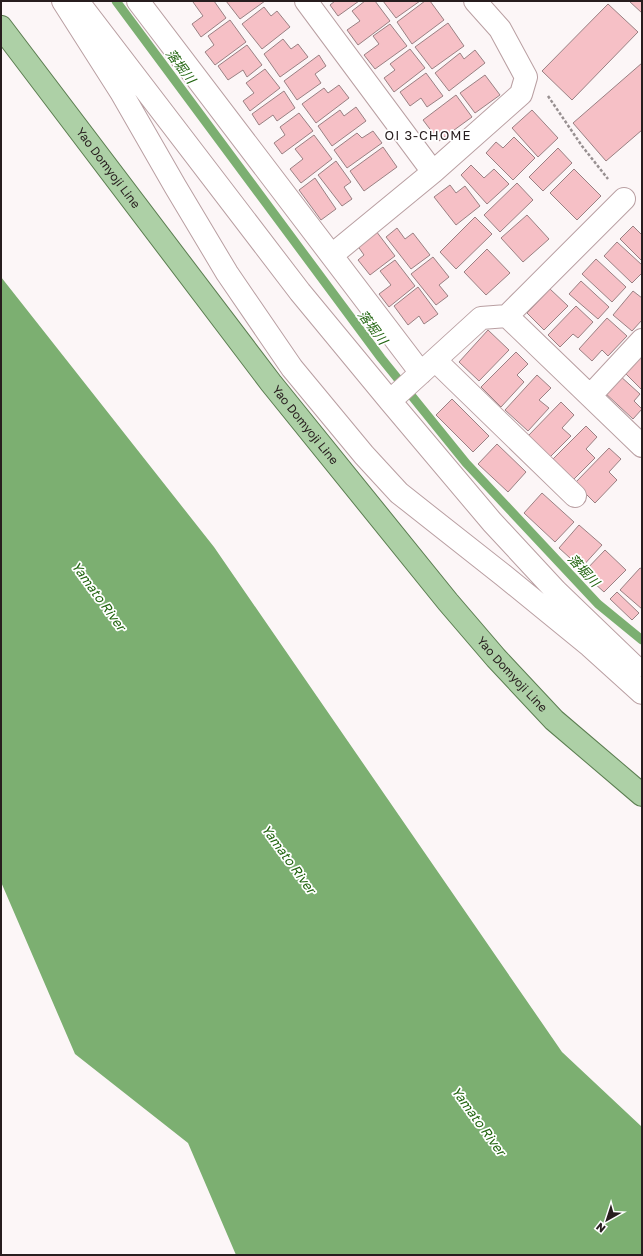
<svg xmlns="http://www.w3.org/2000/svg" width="643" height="1256" viewBox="0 0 643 1256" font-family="'Golos Text','Noto Sans JP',sans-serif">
<rect width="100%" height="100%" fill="#fcf6f7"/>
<path fill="#7caf71" d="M 1,277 L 214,547 L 562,1052 L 642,1127 L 642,1255 L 236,1255 L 188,1143 L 75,1054 L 1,882 Z"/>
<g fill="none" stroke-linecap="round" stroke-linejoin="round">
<path stroke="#7caf71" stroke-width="9" d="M 116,1 L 381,358 L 466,463 L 598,604 L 642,640"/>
</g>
<path fill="#f6c0c6" stroke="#9a8083" d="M 194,1 L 214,1 L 226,18 L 201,37 L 192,24 L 203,16 L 193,2 Z
M 226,1 L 265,1 L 240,19 Z
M 335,1 L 359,1 L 338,16 L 330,5 Z
M 365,1 L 375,1 L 390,21 L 358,45 L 347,30 L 360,21 L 352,11 Z
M 383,1 L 420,1 L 396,18 Z
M 425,1 L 430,1 L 444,20 L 412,44 L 397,22 Z
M 629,1 L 642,1 L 642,13 Z
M 608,4 L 638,32 L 572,100 L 542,71 Z
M 264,7 L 271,16 L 277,11 L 290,27 L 262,49 L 242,24 Z
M 230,20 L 246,42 L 215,65 L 205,52 L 214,45 L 208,36 Z
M 448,23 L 464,46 L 432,69 L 415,47 Z
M 390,24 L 407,46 L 375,69 L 364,55 L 379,44 L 373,36 Z
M 283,39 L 291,49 L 298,44 L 308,57 L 280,77 L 264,54 Z
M 247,45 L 262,65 L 247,77 L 243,70 L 228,80 L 218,66 Z
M 410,49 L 425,68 L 394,92 L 384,78 L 395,70 L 390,64 Z
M 475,50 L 485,63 L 449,91 L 435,73 L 460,53 L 464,59 Z
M 319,55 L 326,66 L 315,74 L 321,83 L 297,100 L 284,81 Z
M 642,63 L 642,130 L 606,161 L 573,123 Z
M 265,69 L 280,88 L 250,111 L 243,101 L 254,93 L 246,83 Z
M 426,73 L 443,96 L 427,107 L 421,98 L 410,106 L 400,92 Z
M 485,75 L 500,95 L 475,113 L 460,93 Z
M 339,85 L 349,98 L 316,123 L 302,104 L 324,88 L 328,93 Z
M 284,91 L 295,108 L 277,121 L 273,115 L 259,125 L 252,114 Z
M 456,95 L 472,117 L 439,141 L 423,120 Z
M 356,107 L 366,121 L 332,146 L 318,126 L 340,110 L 344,116 Z
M 532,110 L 558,138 L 538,157 L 512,128 Z
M 299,113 L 313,131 L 282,154 L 274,143 L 285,135 L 280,127 Z
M 373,131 L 382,143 L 347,168 L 334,150 L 357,133 L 362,138 Z
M 314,135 L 332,159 L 301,183 L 290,169 L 303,159 L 295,149 Z
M 514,137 L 535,158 L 513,180 L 486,153 L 496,142 L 503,148 Z
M 383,147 L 397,167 L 364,191 L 350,171 Z
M 558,148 L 572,163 L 543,191 L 529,177 Z
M 336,161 L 351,182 L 344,187 L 352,199 L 342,206 L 318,175 Z
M 471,165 L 484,178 L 494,169 L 509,184 L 487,204 L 461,175 Z
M 574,169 L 601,196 L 577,220 L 550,193 Z
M 315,178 L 336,209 L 321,220 L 299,190 Z
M 517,183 L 533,200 L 500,232 L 484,215 Z
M 450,185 L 456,193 L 465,186 L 480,206 L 456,225 L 434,197 Z
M 527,215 L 549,239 L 523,262 L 501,238 Z
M 475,217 L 492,234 L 456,269 L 440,252 Z
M 633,226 L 642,235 L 642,261 L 620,239 Z
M 397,228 L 405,239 L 413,233 L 430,255 L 411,269 L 386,237 Z
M 376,231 L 395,256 L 370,275 L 358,260 L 364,255 L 357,245 Z
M 617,242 L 642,265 L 642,273 L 632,283 L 604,256 Z
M 487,249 L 510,273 L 486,295 L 464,272 Z
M 433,257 L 449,277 L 439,285 L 448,296 L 436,305 L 411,274 Z
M 596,259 L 626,287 L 612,302 L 582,274 Z
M 395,260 L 415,286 L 389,307 L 379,294 L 391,285 L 380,271 Z
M 581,281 L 609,307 L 598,319 L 569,294 Z
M 418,287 L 438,314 L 424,324 L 419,316 L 408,325 L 394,306 Z
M 550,289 L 568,306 L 544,330 L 527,313 Z
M 633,291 L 642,298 L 642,320 L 632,331 L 613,315 Z
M 576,306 L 593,322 L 578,338 L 573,334 L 560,347 L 548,335 Z
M 607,318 L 627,336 L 608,356 L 602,350 L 592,361 L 579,349 Z
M 488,330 L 509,350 L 479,381 L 459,362 Z
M 642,351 L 642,390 L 623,371 Z
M 516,352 L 528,364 L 517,375 L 524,382 L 501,407 L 481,387 Z
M 537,375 L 551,388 L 539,400 L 549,408 L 528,431 L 505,410 Z
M 619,375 L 640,394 L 634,401 L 642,409 L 633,419 L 604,392 Z
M 452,399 L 489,436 L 473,452 L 436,415 Z
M 561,402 L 574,415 L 562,428 L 571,436 L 550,457 L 528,436 Z
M 586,426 L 597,437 L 586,449 L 595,458 L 572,481 L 551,461 Z
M 497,444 L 526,472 L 508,492 L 478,464 Z
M 609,448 L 621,459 L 609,472 L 617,480 L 595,503 L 575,483 Z
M 542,493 L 574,522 L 555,542 L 524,513 Z
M 579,525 L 602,545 L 581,568 L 559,548 Z
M 605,550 L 626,570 L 604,592 L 583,573 Z
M 640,568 L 642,569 L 642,609 L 620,590 Z
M 617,592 L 639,613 L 632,620 L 610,599 Z"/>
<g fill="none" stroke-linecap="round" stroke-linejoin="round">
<defs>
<path id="minor" d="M 63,1 L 121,92 L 175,186 L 227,273 L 292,368 L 364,455 L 399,493 L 503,575 L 590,646 L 642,693
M 138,1 L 421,373
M 306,1 L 433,172
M 79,3 L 300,292 L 390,401 L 492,522 L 556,591 L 635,667
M 332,255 L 433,172 L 521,94 L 526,77 L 500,29 L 475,1
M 507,316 L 624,199
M 435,360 L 575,496
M 590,396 L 642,340
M 390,401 L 481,318 L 507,316 L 642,446"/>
<g id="major">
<path id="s1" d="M 1,27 L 271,383 L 448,602 L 496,658 L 554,720 L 642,795"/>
</g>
</defs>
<use href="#minor" stroke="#b99fa2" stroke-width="24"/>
<use href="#major" stroke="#5b7d50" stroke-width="24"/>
<path stroke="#989091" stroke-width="2.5" stroke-dasharray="3 2" stroke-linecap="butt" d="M 548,96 L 582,146 L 608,179"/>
<use href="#minor" stroke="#fff" stroke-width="22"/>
<use href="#major" stroke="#add0a6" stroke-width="22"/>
</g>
<g text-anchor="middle" stroke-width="3.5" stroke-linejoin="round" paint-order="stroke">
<g font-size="12" fill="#271d1e" stroke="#fff">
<text dy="4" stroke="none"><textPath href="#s1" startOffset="177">Yao Domyoji Line</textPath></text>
<text dy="4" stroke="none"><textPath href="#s1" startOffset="501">Yao Domyoji Line</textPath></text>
<text dy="4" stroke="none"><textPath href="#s1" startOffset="825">Yao Domyoji Line</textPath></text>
</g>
<g font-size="13" font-style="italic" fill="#21640f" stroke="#fff">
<text transform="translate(181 66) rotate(53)" y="5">落堀川</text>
<text transform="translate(373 327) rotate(53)" y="5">落堀川</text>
<text transform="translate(584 570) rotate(47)" y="5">落堀川</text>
<text transform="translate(99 596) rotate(54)" y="5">Yamato River</text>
<text transform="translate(289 859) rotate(54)" y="5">Yamato River</text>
<text transform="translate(479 1121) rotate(54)" y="5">Yamato River</text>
</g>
<g font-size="13" letter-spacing="1" fill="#271d1e" stroke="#fff">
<text x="428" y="140">OI 3-CHOME</text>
</g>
</g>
<rect width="643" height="1256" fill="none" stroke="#271d1e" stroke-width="4"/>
<g transform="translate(607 1220) rotate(219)" stroke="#ffffff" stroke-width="3" paint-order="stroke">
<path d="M0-3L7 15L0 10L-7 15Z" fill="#271d1e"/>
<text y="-6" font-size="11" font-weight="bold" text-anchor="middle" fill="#271d1e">N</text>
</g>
</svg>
